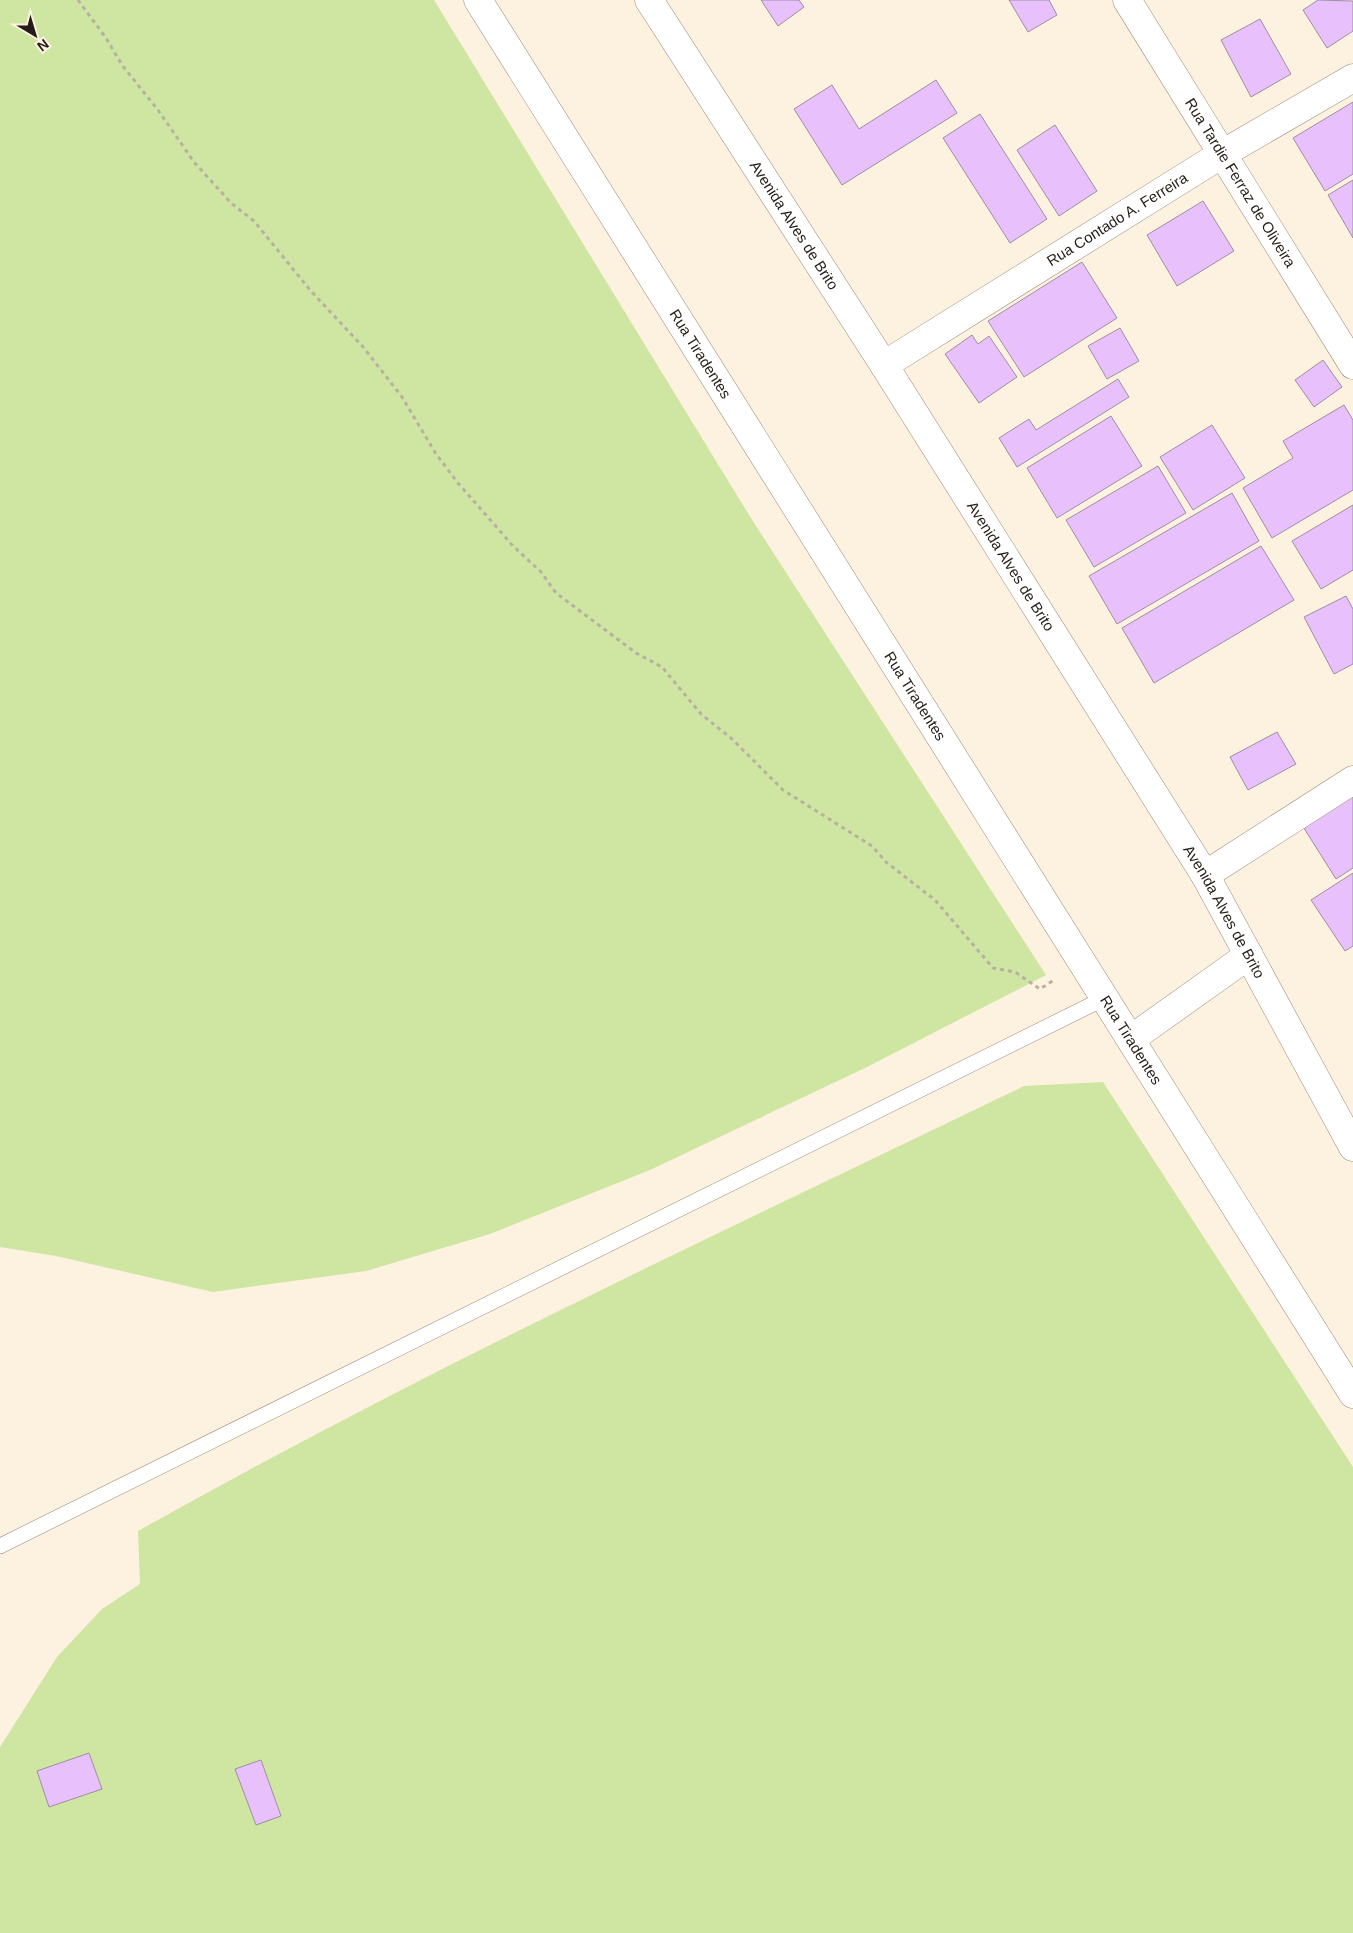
<svg xmlns="http://www.w3.org/2000/svg" width="1353" height="1933" viewBox="0 0 1353 1933" font-family="Arial,sans-serif">
<rect width="100%" height="100%" fill="#fdf1e0"/>
<path fill="#cee6a1" d="M 0,0 L 434,0 L 749,515 L 1046,975 L 865,1068 L 650,1170 L 490,1234 L 366,1271 L 213,1292 L 56,1256 L 0,1247 Z
M 1103,1082 L 1353,1467 L 1353,1933 L 0,1933 L 0,1747 L 57,1657 L 102,1609 L 140,1584 L 138,1531 C 426,1369 726,1230 1024,1086 Z"/>
<path fill="#e8c0fb" stroke="#9c8fa3" d="M 761,0 L 799,0 L 804,7 L 778,26 Z
M 1009,0 L 1049,0 L 1057,15 L 1028,32 Z
M 1318,0 L 1353,1 L 1353,31 L 1327,48 L 1303,10 Z
M 1260,19 L 1291,74 L 1251,97 L 1221,40 Z
M 936,80 L 957,113 L 842,185 L 794,109 L 832,85 L 859,129 Z
M 1353,102 L 1353,174 L 1325,191 L 1293,138 Z
M 980,114 L 1047,219 L 1010,243 L 943,138 Z
M 1055,125 L 1097,191 L 1059,216 L 1017,150 Z
M 1353,180 L 1353,238 L 1328,195 Z
M 1203,201 L 1234,251 L 1177,286 L 1147,235 Z
M 1082,262 L 1117,318 L 1024,377 L 988,321 Z
M 1120,328 L 1139,361 L 1107,379 L 1088,346 Z
M 972,335 L 978,344 L 989,336 L 1017,377 L 979,403 L 945,354 Z
M 1323,360 L 1342,387 L 1314,407 L 1295,380 Z
M 1118,379 L 1129,397 L 1017,467 L 999,438 L 1029,419 L 1036,430 Z
M 1344,405 L 1353,420 L 1353,490 L 1272,538 L 1243,488 L 1293,458 L 1283,441 Z
M 1111,416 L 1142,466 L 1057,518 L 1027,468 Z
M 1212,425 L 1245,478 L 1193,510 L 1160,457 Z
M 1158,466 L 1186,513 L 1094,567 L 1066,520 Z
M 1232,493 L 1259,541 L 1117,624 L 1089,576 Z
M 1353,505 L 1353,570 L 1321,589 L 1292,541 Z
M 1261,546 L 1294,600 L 1154,683 L 1122,628 Z
M 1346,596 L 1353,609 L 1353,664 L 1334,674 L 1304,617 Z
M 1277,732 L 1296,764 L 1248,790 L 1230,757 Z
M 1353,793 L 1353,868 L 1336,879 L 1302,825 Z
M 1353,873 L 1353,946 L 1345,951 L 1311,900 Z
M 89,1753 L 102,1789 L 49,1807 L 37,1771 Z
M 261,1760 L 281,1816 L 256,1825 L 235,1769 Z"/>
<g fill="none" stroke-linecap="round" stroke-linejoin="round">
<defs>
<path id="service" d="M 0,1546 L 1105,998"/>
<g id="minor">
<path id="s1" d="M 649,0 L 884,365 L 1205,875 L 1353,1147"/>
<path id="s2" d="M 1127,0 L 1353,365"/>
<path id="s3" d="M 884,365 L 1222,154 L 1353,78"/>
<path d="M 1205,875 L 1353,780"/>
<path d="M 1131,1039 L 1249,955"/>
</g>
<g id="primary">
<path id="s4" d="M 478,0 L 1353,1394"/>
</g>
</defs>
<use href="#service" stroke="#9a8b79" stroke-width="16"/>
<use href="#minor" stroke="#9a8b79" stroke-width="29"/>
<use href="#primary" stroke="#9a8b79" stroke-width="29"/>
<path stroke="#bab0a2" stroke-width="3" stroke-dasharray="4 4" stroke-linecap="butt" d="M 78,0 L 106,38 L 122,65 L 158,110 L 194,162 L 231,203 L 254,221 L 310,290 L 364,348 L 402,397 L 436,454 L 458,483 L 513,546 L 541,572 L 556,593 L 636,653 L 662,667 L 701,714 L 732,739 L 783,790 L 872,846 L 886,862 L 935,900 L 993,968 L 1015,972 L 1040,989 L 1054,980"/>
<use href="#service" stroke="#fff" stroke-width="15"/>
<use href="#minor" stroke="#fff" stroke-width="28"/>
<use href="#primary" stroke="#fff" stroke-width="28"/>
</g>
<g text-anchor="middle" stroke-width="4.5" stroke-linejoin="round" paint-order="stroke">
<g font-size="15" fill="#231d16" stroke="#fdf1e0">
<text dy="5" stroke="none"><textPath href="#s2" startOffset="215">Rua Tardie Ferraz de Oliveira</textPath></text>
<text dy="5" stroke="none"><textPath href="#s3" startOffset="275">Rua Contado A. Ferreira</textPath></text>
<text dy="5" stroke="none"><textPath href="#s1" startOffset="268">Avenida Alves de Brito</textPath></text>
<text dy="5" stroke="none"><textPath href="#s4" startOffset="418">Rua Tiradentes</textPath></text>
<text dy="5" stroke="none"><textPath href="#s1" startOffset="672">Avenida Alves de Brito</textPath></text>
<text dy="5" stroke="none"><textPath href="#s4" startOffset="822">Rua Tiradentes</textPath></text>
<text dy="5" stroke="none"><textPath href="#s1" startOffset="1078">Avenida Alves de Brito</textPath></text>
<text dy="5" stroke="none"><textPath href="#s4" startOffset="1228">Rua Tiradentes</textPath></text>
</g>
</g>
<g transform="translate(35 35) rotate(142)" stroke="#fdf1e0" stroke-width="4" paint-order="stroke">
<path d="M0-4L9 19L0 12L-9 19Z" fill="#231d16"/>
<text y="-8" font-size="14" font-weight="bold" text-anchor="middle" fill="#231d16">N</text>
</g>
</svg>
